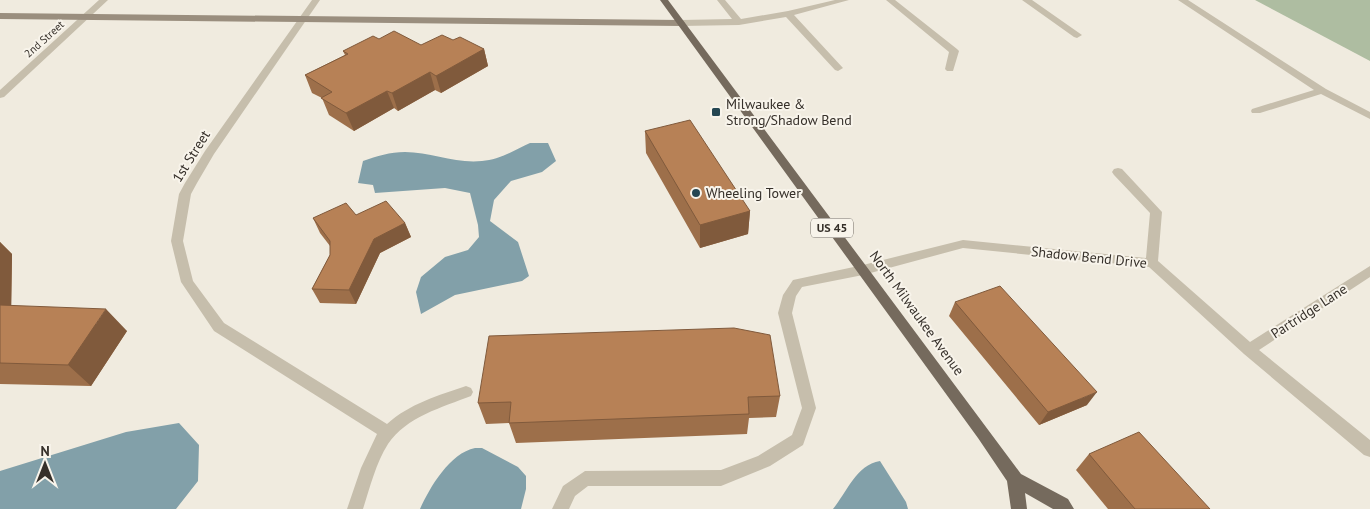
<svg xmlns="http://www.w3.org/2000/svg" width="1370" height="509" viewBox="0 0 1370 509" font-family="'PT Sans',sans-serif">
<rect width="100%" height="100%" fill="#f0ebdf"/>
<path fill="#aebda1" d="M 1255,0 L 1370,0 L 1370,61 Z"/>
<path fill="#82a0a9" d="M 530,143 L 548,143 L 556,161 L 542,172 L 511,181 L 494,200 L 490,221 L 518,242 L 529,276 L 522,281 L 455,295 L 421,314 L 416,292 L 421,277 L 445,257 L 468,250 L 479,237 L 478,225 L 470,193 L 445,188 L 375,193 L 373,185 L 358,183 L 363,161 C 377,156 390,152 405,152 C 431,152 456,164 482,161 C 499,160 515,150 530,143 Z
M 179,423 L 199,445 L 198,481 L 176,509 L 0,509 L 0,471 L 126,432 Z
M 475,448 L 482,448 L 518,467 L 526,476 L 526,489 L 521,509 L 420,509 C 430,487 450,453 475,448 Z
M 880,461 L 906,502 L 908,509 L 833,509 C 847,492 856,465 880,461 Z"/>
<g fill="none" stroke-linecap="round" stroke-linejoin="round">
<path fill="#c6beac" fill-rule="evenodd" d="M 99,0 L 108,0 L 4,97 L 0,98 L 0,90 Z
M 312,0 L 320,0 L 214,154 L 197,183 L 191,194 L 183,241 L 193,281 L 224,323 L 387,424 C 409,404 439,395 466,386 L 471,388 L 473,392 L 471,396 C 443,407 406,417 388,444 C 376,463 370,487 363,509 L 347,509 L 361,468 L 377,434 L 214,331 L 181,282 L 171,241 L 179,194 L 185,183 L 205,151 Z
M 717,0 L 725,0 L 741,19 L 788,11 L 835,0 L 849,0 L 794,15 L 843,68 L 838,71 L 835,70 L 786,17 L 739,25 L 681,26 L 677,23 L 681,20 L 732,19 Z
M 886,0 L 895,0 L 957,49 L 959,51 L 953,71 L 947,71 L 945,69 L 949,52 Z
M 1022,0 L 1032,0 L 1082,35 L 1077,38 L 1074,37 Z
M 1178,0 L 1188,0 L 1326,89 L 1370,112 L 1370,119 L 1321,94 L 1260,113 L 1252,113 L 1251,111 L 1252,109 L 1314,90 Z
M 1118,168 L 1122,169 L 1162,212 L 1158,261 L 1250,342 L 1370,266 L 1370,277 L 1259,350 L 1370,440 L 1370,457 L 1364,455 L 1244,354 L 1149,267 L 963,248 L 863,275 L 802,287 L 796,296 L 792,313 L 816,408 L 803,445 L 770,466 L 721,486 L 588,486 L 575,496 L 569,509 L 552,509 L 563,486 L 585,471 L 721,470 L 758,456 L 792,435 L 802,408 L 778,313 L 783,295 L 793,280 L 863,265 L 963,240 L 1146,258 L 1150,213 L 1114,175 L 1112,172 L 1114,169 Z"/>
<path fill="#9a8e7e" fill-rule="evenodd" d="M 0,13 L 681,20 L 685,23 L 681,26 L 0,19 Z"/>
<path fill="#756a5d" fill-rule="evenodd" d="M 660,0 L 668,0 L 1021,474 L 1068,499 L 1074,509 L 1053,509 L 1025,493 L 1027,509 L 1011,509 L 1007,481 L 978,438 Z"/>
</g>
<path fill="#9d6f4a" d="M 379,39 L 421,45 L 453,40 L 484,49 L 488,66 L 441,93 L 435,90 L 398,111 L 394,108 L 354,131 L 329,115 L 322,98 L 312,93 L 305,75 L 345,55 L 343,51 Z
M 645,131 L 750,211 L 748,234 L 700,248 L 646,153 Z
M 356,215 L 405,223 L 411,237 L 380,253 L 356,304 L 320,303 L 312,289 L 330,255 L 330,246 L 320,233 L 313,218 Z
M 0,242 L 12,254 L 11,305 L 127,331 L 91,386 L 0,384 Z
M 955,302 L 1087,405 L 1039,425 L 949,316 Z
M 734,328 L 780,396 L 776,417 L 749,418 L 747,434 L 516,443 L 509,423 L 486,424 L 478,403 Z
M 1089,454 L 1210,509 L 1108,509 L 1076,470 Z"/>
<path fill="#805a3c" d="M 484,49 L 488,66 L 441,93 L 436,76 Z
M 430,72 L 435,90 L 398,111 L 392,93 Z
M 387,91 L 394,108 L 354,131 L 346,113 Z
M 750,211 L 748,234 L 700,248 L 700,225 Z
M 405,223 L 411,237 L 380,253 L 356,304 L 349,290 L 374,239 Z
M 0,242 L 12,254 L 11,326 L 0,316 Z
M 106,309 L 127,331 L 91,386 L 68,365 Z
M 1097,392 L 1087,405 L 1039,425 L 1048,412 Z"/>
<path fill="#b78156" stroke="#805a3c" d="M 394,31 L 421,45 L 442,35 L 453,40 L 460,37 L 484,49 L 436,76 L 430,72 L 392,93 L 387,91 L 346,113 L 321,98 L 332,92 L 305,75 L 348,54 L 343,51 L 373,36 L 379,39 Z
M 690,120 L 750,211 L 700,225 L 645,131 Z
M 386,201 L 405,223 L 374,239 L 349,290 L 312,289 L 330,255 L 330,241 L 313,218 L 346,203 L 356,215 Z
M 1000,286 L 1097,392 L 1048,412 L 955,302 Z
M 0,305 L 106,309 L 68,365 L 0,363 Z
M 734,328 L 770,335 L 780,396 L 748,397 L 749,414 L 509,423 L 511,402 L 478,403 L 489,336 Z
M 1139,432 L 1210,509 L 1135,509 L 1089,454 Z"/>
<g fill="#254652" stroke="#f8f4eb" stroke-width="2">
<rect x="711" y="107" width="10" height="10" rx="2.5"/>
<circle cx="696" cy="193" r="5"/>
</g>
<g text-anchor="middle" stroke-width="4" stroke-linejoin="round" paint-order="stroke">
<g font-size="11" fill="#36302a" stroke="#f8f4eb">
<text transform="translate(44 39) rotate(-42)" y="4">2nd Street</text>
</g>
<rect fill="#f8f4eb" stroke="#706b64" stroke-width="1" x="811" y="218.5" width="42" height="19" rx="4"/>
<g font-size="12" font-weight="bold" fill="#36302a">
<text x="832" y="232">US 45</text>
</g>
<g font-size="14" fill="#36302a" stroke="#f8f4eb" text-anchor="start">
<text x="726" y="109">Milwaukee &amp;<tspan x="726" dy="16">Strong/Shadow Bend</tspan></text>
<text x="706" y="198">Wheeling Tower</text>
</g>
<g font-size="14" fill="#36302a" stroke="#f8f4eb">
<text transform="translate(191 156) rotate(-58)" y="5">1st Street</text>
<text transform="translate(1089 257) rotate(6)" y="5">Shadow Bend Drive</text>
<text transform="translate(1309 311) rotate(-33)" y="5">Partridge Lane</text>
<text transform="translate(917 313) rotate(54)" y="5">North Milwaukee Avenue</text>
</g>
</g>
<g transform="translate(45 464)" stroke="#f8f4eb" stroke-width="4" paint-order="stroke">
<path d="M0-4L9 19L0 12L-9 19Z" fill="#36302a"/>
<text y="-8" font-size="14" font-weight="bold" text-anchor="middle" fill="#36302a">N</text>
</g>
</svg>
